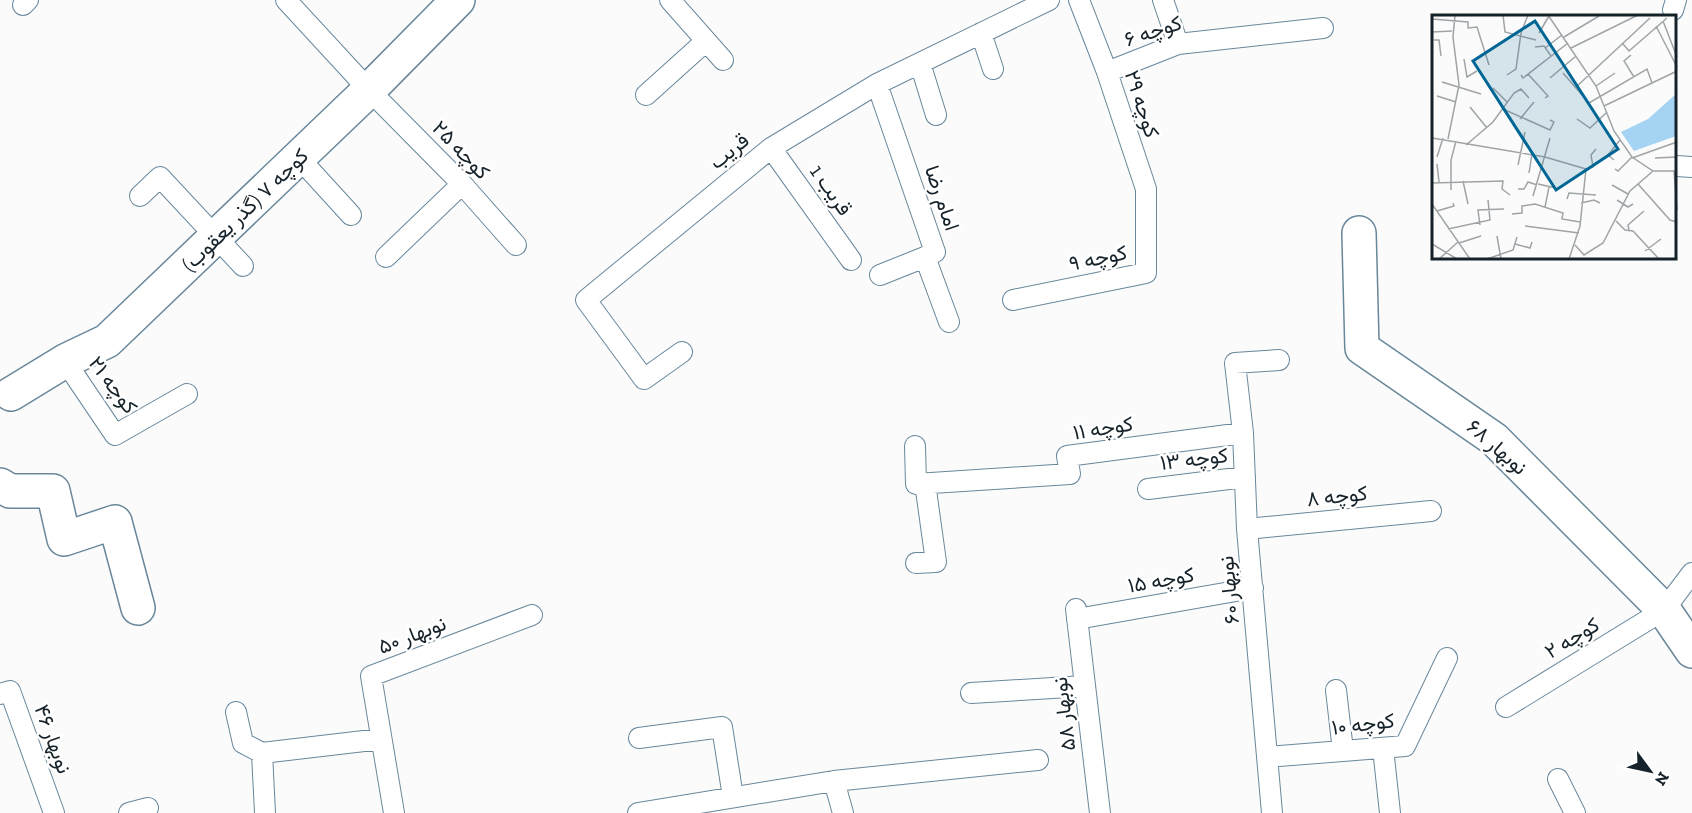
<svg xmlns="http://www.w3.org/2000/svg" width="1692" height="813" viewBox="0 0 1692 813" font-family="'Zilla Slab',Vazirmatn,serif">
<rect width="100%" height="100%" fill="#fbfbfb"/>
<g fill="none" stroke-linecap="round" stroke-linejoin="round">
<defs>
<path id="lane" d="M 286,0 L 369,90 L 462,184 L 516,245
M 670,0 L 723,60
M 1163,0 L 1178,44
M 23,5 L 28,0
M 1673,10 L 1676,0
M 981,33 L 993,69
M 920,63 L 936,115
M 1107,72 L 1178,44 L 1323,28
M 877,84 L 935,252 L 925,257 L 949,322
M 646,95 L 706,41
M 771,148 L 851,260
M 299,158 L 351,215
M 1676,166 L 1692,167
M 140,196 L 160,177 L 243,266
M 386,257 L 462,184
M 880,275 L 925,257
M 1013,300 L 1146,273 L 1146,189 L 1107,72 L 1079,0
M 682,352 L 644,379 L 586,300 L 771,148 L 877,84 L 1049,0
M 65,361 L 115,435 L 187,394
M 915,446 L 916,484 L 1070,474 L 1067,456 L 1243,433
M 1148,489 L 1245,477
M 1247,529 L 1431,511
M 916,563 L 936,562 L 925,483
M 1076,609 L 1100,813
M 1077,619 L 1253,588
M 1336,690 L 1343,751
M 971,693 L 1085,686
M 0,694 L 10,691 L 54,813
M 1506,707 L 1664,610 L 1692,573
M 236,712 L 243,743 L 262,753 L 381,739
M 639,738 L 722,727 L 733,797
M 1383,748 L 1390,813
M 262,753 L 265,813
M 1268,757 L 1405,746 L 1447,658
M 1558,779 L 1575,813
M 834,781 L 843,813
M 129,813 L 148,808
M 394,813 L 371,676 L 532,615
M 638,813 L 834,781 L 1038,760
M 1272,813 L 1247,529 L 1243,433 L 1235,363 L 1279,360"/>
<path id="street" d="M 1359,233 L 1362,348 L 1494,439 L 1664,610 L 1692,651
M 11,394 L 65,361 L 107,341 L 369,90 L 458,0
M 0,485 L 10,491 L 53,491 L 64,539 L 115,522 L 138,608"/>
</defs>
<use href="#lane" stroke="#69879b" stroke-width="22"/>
<use href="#street" stroke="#69879b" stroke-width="36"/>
<use href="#lane" stroke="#fff" stroke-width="20"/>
<use href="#street" stroke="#fff" stroke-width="33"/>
</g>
<g text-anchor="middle" stroke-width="5" stroke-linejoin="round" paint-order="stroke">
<g font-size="21" fill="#16222a" stroke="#fff">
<text transform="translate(1153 31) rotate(-18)" y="7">کوچه ۶</text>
<text transform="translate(1142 104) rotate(72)" y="7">کوچه ۲۹</text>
<text transform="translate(461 150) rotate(46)" y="7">کوچه ۲۵</text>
<text transform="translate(729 151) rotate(-39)" y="7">قریب</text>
<text transform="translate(831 190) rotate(55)" y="7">قریب 1</text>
<text transform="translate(942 198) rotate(71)" y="7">امام رضا</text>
<text transform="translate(245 210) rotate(-44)" y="7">کوچه ۷ (گذر یعقوب)</text>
<text transform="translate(1098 258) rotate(-12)" y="7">کوچه ۹</text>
<text transform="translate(113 385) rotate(53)" y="7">کوچه ۲۱</text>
<text transform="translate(1103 428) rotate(-9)" y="7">کوچه ۱۱</text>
<text transform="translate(1497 447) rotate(41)" y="7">نوبهار ۶۸</text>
<text transform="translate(1194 459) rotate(-7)" y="7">کوچه ۱۳</text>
<text transform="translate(1337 496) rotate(-6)" y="7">کوچه ۸</text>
<text transform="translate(1161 580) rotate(-10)" y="7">کوچه ۱۵</text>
<text transform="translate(1229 590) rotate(-95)" y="7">نوبهار ۶۰</text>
<text transform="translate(412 635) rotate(-21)" y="7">نوبهار ۵۰</text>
<text transform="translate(1572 638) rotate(-31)" y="7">کوچه ۲</text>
<text transform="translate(1064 714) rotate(-97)" y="7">نوبهار ۵۸</text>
<text transform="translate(1363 724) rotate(-7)" y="7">کوچه ۱۰</text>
<text transform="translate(53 739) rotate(70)" y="7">نوبهار ۴۶</text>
</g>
</g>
<g transform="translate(1432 15)">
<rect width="244" height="244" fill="#fbfbfb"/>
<path d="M 244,79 L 244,121 L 202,136 L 189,117 L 216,104 Z" fill="#a4d3f3"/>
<path fill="none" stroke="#9fa4a7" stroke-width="1.5" d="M 71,0 L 73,17 L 104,25M 116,0 L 164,71 L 182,116 L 200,142 L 221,156 L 245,156M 0,4 L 36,7 L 36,13 L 45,12 L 57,50M 231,6 L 245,42M 224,11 L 245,52M 0,17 L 20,16M 107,18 L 117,1M 132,22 L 167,1M 2,25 L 7,25 L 9,41M 191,29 L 197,36 L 235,3M 103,32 L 112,31 L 119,41M 113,33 L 130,20M 139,33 L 206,0M 199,40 L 192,46 L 202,62M 32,44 L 35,62 L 45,56M 131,58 L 157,88 L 215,54 L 220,68M 96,59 L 116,81 L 113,83M 75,60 L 84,54 L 89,18 L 96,0M 89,60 L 91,63 L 136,28M 118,63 L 144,41M 10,67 L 49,79M 164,71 L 183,58M 61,73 L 75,87M 143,73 L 218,3M 5,81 L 24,87M 172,91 L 245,56M 38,92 L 55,113M 71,94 L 118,115 L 122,107 L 118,105M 88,104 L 102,87M 145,104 L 158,113 L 174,98M 0,123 L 113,142 L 154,154M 16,124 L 27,70 L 21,22 L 23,0M 34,130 L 61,107 L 82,78 L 89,74 L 97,83M 5,142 L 11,123M 200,143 L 245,127M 223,143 L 245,142M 182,145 L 176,140 L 188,125M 5,149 L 7,167M 86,150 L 93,117M 183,154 L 186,156 L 200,142M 242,156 L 245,195M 97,158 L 100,139M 31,166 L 36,189M 0,168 L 71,166 L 70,174 L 78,180M 106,169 L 124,173M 206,169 L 238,205 L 245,207M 180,170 L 196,179M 86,174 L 92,174 L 96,167 L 105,170M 19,175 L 19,145 L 24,126M 101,181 L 118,123M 135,184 L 137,178 L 164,180M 185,185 L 196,192 L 201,189M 149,188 L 162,185 L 168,188M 0,189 L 38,244M 113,192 L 117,172M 5,196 L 22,191 L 21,188M 80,199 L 90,198 L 90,191 L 103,189 L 131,198 L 130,204 L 148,207M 184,206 L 193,215 L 201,216 L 227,244M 48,210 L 46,195 L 72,194M 93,211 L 147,218M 16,214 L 58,205 L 56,185M 197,215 L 196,210 L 212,196M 65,221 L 69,244M 27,228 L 49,221M 0,229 L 25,244M 83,229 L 98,233 L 100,227M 143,230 L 152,240 L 171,228 L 198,176 L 221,156M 213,236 L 229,224M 7,244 L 26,227M 55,244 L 81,235 L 85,222M 137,244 L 148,211 L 154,154 L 161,152 L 159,140 L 164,134"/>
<path fill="#006695" fill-opacity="0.15" stroke="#006695" stroke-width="3" d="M 103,6 L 186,134 L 124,175 L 41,46 Z"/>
<rect width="244" height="244" fill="none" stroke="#16222a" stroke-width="3"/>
</g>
<g transform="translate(1650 771) rotate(123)" stroke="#ffffff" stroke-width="4.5" paint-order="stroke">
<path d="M0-4.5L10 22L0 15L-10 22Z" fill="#16222a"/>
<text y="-9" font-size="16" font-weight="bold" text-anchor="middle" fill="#16222a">N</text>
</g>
</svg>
